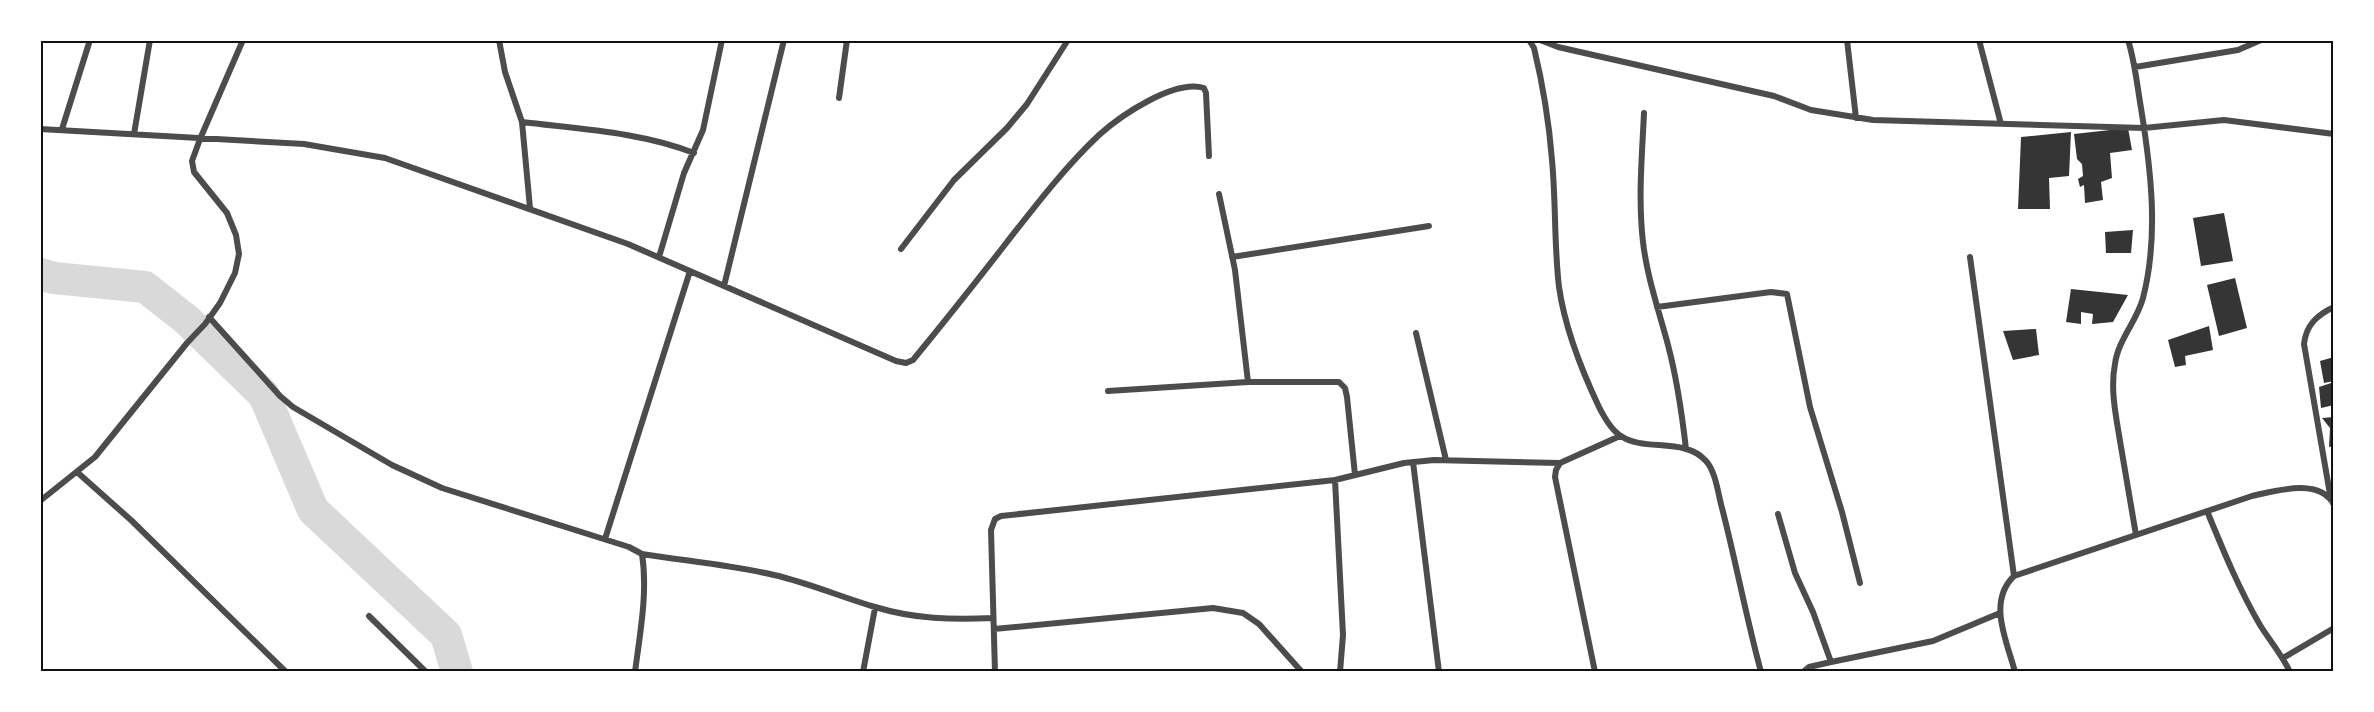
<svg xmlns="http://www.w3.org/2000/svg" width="2374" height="712" viewBox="0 0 2374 712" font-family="Spectral,serif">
<rect width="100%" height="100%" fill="#fff"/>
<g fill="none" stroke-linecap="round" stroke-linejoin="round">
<path stroke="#d9d9d9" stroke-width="32" d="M 40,274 L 54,278 L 145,287 L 187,320 L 264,395 L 313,510 L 446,635 L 457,672"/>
</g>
<path fill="#353535" d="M 2128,128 L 2132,150 L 2110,153 L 2112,178 L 2101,182 L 2103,200 L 2085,203 L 2084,185 L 2080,187 L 2078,179 L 2083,176 L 2082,164 L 2077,159 L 2074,134 Z
M 2071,132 L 2069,176 L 2049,178 L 2050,209 L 2018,209 L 2021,137 Z
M 2224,213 L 2233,261 L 2201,266 L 2193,218 Z
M 2133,230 L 2131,253 L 2106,253 L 2105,232 Z
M 2235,278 L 2247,328 L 2219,336 L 2207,285 Z
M 2071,289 L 2128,295 L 2113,322 L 2092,324 L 2093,314 L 2081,312 L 2081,324 L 2066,322 Z
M 2209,326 L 2213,350 L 2185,356 L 2186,365 L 2175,367 L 2168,340 Z
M 2036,329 L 2039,355 L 2013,360 L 2003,331 Z
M 2334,357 L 2334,381 L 2324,383 L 2320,361 Z
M 2334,382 L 2334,405 L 2321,408 L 2319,387 Z
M 2334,417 L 2334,446 L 2329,447 L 2330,428 L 2322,418 Z"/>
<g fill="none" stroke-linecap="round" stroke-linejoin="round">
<path stroke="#4c4c4c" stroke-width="6" d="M 499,40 L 505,72 L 522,122 L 530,208
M 1529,40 L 1534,48 C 1543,85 1549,122 1552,160 C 1556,202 1554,245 1559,287 C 1565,329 1581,369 1599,407 C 1604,417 1611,430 1621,436 C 1644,452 1685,437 1706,461 C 1716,472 1718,494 1722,508 C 1736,562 1746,617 1761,672
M 1540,40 L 1558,47 L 1774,96 L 1811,110 L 1873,120 L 2144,128 L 2224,120 L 2334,134
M 1847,40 L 1856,118
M 1979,40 L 2001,124
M 2128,40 C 2135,62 2137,85 2141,108 C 2151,170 2159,236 2143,298 C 2137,321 2118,340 2115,364 C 2110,389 2116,416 2120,441 C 2125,472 2131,504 2136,535
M 2135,67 L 2238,50 L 2261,40
M 839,98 L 847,40
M 1644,113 C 1642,156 1638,199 1643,242 C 1647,277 1659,311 1668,345 C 1677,379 1682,414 1686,449
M 522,122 C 579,129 641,132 694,153
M 40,129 L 304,144 L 385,158 L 628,244 L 896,361 L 906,363 L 913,360 C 945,321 976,282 1007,242 C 1036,205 1065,167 1099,135 C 1120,116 1174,79 1204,88 L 1206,93 L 1209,156
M 62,129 L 90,40
M 134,134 L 150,40
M 1219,194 L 1235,270 L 1248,382
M 901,249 L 954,180 L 1007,128 L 1027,104 L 1068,40
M 659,257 L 684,173 L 703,130 L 722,40
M 1232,257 L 1429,226
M 1970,257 L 2014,576
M 724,286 L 784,40
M 1657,307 L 1771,292 L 1787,294 L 1810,407 L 1842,512 L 1860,583
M 209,317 L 280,396 L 293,407 L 392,465 L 442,488 L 629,547 L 642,554 C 648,592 640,633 635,672
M 1416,333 L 1446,460
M 1108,391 L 1248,382 L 1339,382 L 1345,388 L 1347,397 L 1355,475
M 1413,462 L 1439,672
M 77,472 L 132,521 L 286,672
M 1335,480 L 1343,635 L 1340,672
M 2331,500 L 2304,344 C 2306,325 2317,315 2334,307
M 40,501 L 95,457 L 187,343 L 205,324 L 220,303 L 235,273 L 239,254 L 236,235 L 227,213 L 194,172 L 192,161 L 200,139 L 243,40
M 2207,511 C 2223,550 2239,589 2260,625 C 2270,641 2282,655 2290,672
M 1778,514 L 1795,573 L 1813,612 L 1831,662
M 605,539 L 690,271
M 642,554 C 686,561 731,565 774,575 C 809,583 841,597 875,607 C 914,619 953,620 993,618
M 369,616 L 426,672
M 994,629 L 1213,608 L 1243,613 L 1259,624 L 1302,672
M 2283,658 L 2334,628
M 863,672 L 875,608
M 995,672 L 991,530 L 995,519 L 1001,516 L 1335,480 L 1404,463 L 1434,460 L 1560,463
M 1595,672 L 1555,477 L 1556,470 L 1560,463 L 1620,436
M 1803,672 L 1809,667 L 1831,662 L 1933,641 L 2000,613
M 2015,672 C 2007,641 1987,602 2014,576 L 2252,496 C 2275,491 2320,477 2334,505"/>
</g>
<rect width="2374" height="712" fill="none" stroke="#ffffff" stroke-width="84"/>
<rect x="42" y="42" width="2290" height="628" fill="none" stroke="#111" stroke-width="2"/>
</svg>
